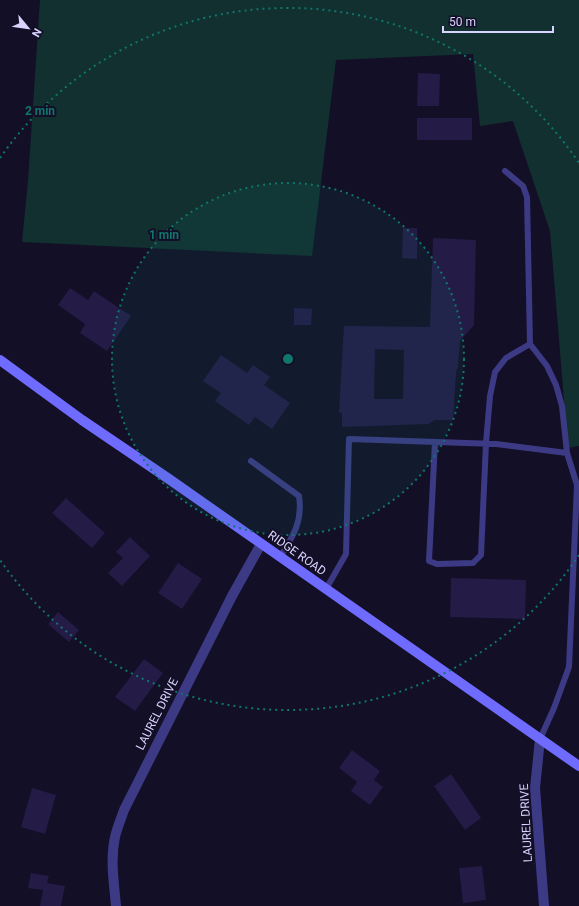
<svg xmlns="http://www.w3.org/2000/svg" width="579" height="906" viewBox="0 0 579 906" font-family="Roboto,sans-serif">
<rect width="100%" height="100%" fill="#130f26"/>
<path fill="#12302f" d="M 40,0 L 579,0 L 579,446 L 568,448 L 550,231 L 513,121 L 480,126 L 473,54 L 336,60 L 312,256 L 22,242 L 28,181 Z"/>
<path fill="#241b47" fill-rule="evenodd" d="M 418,73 L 440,74 L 439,106 L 417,106 Z
M 417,118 L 472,118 L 472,140 L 417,140 Z
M 403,228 L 417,228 L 417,259 L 402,258 Z
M 433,238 L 476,240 L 474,325 L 460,341 L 458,366 L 456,372 L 453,420 L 435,420 L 428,424 L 342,427 L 342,413 L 339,412 L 344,326 L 430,327 ZM 375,349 L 404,350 L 403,399 L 374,399 Z
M 70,288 L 88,300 L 94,291 L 131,316 L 107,351 L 80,333 L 85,324 L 58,305 Z
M 294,308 L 312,309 L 311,325 L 294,325 Z
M 221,355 L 247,373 L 253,365 L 270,377 L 264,385 L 290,403 L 272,429 L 255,417 L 249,425 L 215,401 L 221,393 L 203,381 Z
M 66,498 L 105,533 L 92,548 L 52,513 Z
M 130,537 L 150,556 L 122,586 L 108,573 L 123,558 L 116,552 Z
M 178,563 L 202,579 L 182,609 L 158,593 Z
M 451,578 L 526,580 L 525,619 L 450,617 Z
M 58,612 L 79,630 L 69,642 L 48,624 Z
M 144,659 L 163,673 L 135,711 L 115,697 Z
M 352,750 L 380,771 L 374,780 L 383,787 L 370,805 L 351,791 L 357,782 L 339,768 Z
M 451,774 L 481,818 L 465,830 L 434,786 Z
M 32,788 L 56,795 L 45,834 L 21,827 Z
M 482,866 L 486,900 L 463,903 L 459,868 Z
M 31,873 L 49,876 L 47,883 L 65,886 L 61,906 L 40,906 L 43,890 L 28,888 Z"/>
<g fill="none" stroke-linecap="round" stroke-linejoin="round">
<path stroke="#3d3a85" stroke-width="6" d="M 505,171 L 523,186 L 527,197 L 530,344 L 547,366 L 556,385 L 562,406 L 567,453
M 435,442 L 429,561 L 437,564 L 473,563 L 481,555 L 486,443 L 490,396 L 495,372 L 506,358 L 530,344
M 251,461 L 299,496 C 303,521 293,537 280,557
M 326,589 L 346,554 L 349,439 L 496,444 L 567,453 L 577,485 L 569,667 L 554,708 L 540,739"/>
<path stroke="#3d3a85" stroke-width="10" d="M 540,739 L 535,788 L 544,906
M 116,906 C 114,883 110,860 115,837 C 117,828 121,819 124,810 L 232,596 L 261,544"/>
<path stroke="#6f6bff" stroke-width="10" d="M 0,360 L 82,420 L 169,479 L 579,766"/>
</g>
<circle cx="288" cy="359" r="176" fill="#0f766e" fill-opacity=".12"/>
<g fill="none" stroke="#0f766e" stroke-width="2" stroke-dasharray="2 4">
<circle cx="288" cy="359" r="176"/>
<path d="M579 555A351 351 0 0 1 0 560M0 158A351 351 0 0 1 579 163"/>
</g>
<g text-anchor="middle" stroke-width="4" stroke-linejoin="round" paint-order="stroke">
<g font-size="12" fill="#d9d4ff" stroke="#130f26">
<text transform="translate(297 553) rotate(35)" y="4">RIDGE ROAD</text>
<text transform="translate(157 714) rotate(-63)" y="4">LAUREL DRIVE</text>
<text transform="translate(526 823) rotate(-93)" y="4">LAUREL DRIVE</text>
</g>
</g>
<circle cx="288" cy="359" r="6" fill="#0f766e" stroke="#130f26" stroke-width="2"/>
<g font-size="12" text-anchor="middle" font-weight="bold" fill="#0f766e" stroke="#130f26" stroke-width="4" stroke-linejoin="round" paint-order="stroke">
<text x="40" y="115">2 min</text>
<text x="164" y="239">1 min</text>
</g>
<g transform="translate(28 28) rotate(119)" stroke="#130f26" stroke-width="3" paint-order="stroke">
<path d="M0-3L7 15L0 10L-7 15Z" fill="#d9d4ff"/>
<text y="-6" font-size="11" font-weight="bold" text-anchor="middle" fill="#d9d4ff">N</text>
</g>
<path d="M443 26v6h110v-6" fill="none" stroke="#d9d4ff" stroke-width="2"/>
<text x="449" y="26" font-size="12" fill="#d9d4ff" stroke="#130f26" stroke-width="3" paint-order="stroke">50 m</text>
</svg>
